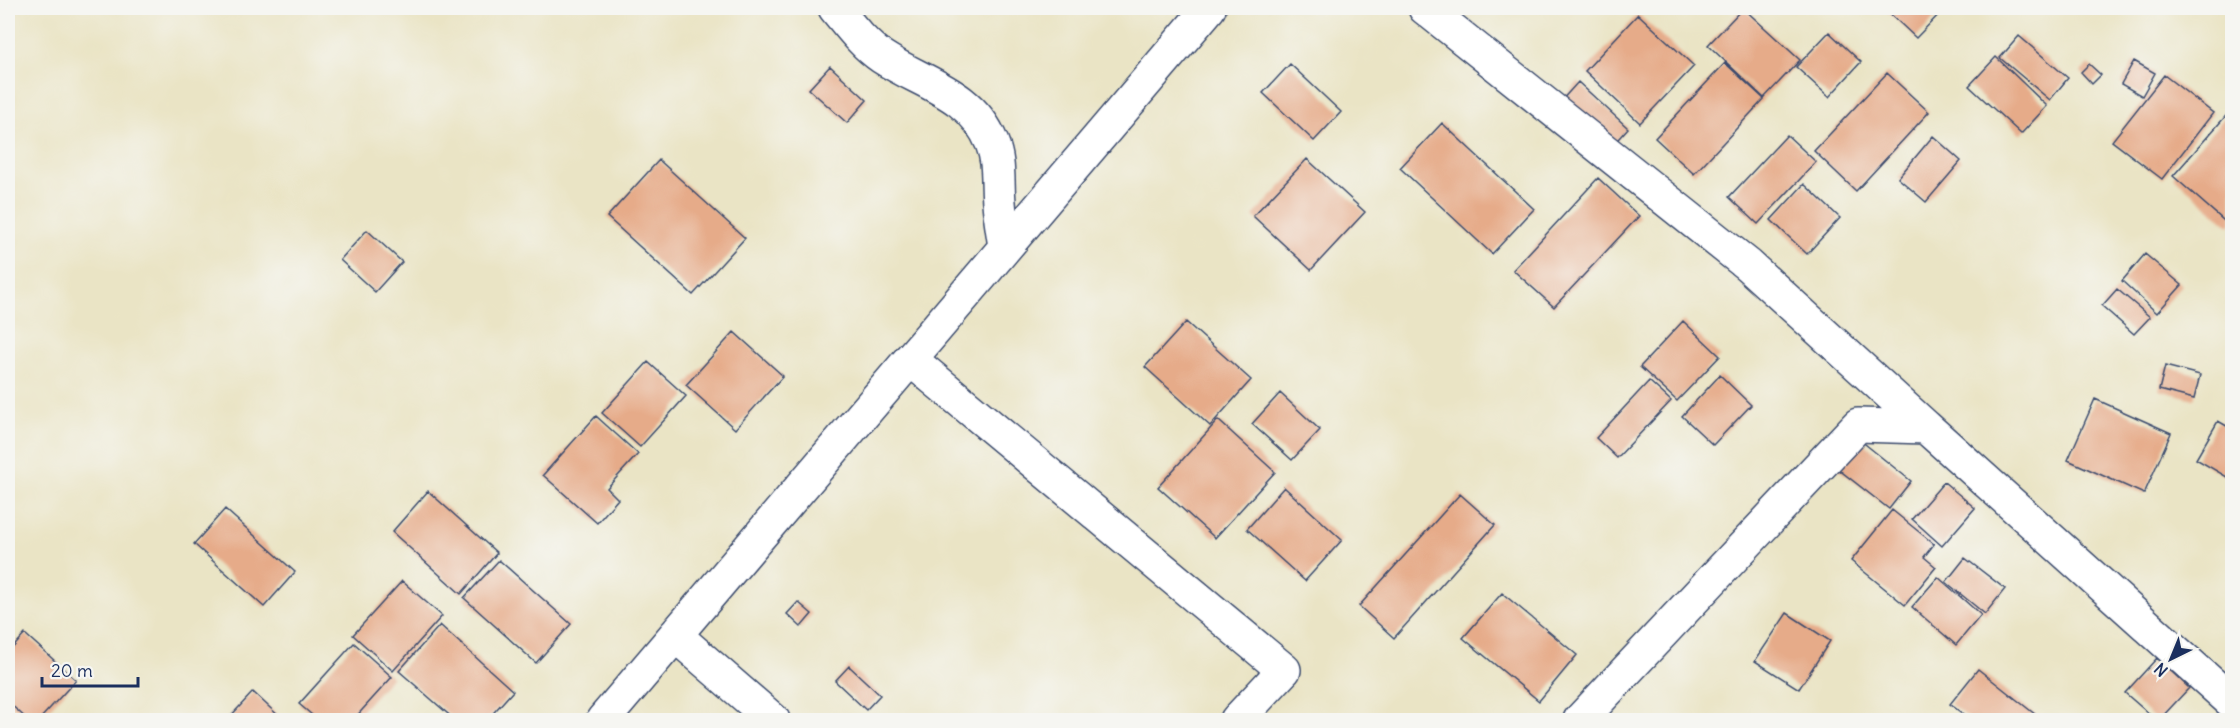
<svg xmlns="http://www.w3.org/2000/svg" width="2240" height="728" viewBox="0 0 2240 728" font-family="Delius,sans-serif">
<rect width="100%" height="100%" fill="#f6f6f2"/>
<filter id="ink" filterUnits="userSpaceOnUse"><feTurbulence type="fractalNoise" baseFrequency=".0167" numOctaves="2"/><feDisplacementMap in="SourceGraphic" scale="12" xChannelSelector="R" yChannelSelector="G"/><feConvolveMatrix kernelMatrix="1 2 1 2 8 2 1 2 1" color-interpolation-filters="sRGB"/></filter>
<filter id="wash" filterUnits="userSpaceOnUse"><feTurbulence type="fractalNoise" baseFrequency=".008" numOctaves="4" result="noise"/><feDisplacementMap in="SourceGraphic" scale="24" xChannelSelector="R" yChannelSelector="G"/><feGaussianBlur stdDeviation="1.35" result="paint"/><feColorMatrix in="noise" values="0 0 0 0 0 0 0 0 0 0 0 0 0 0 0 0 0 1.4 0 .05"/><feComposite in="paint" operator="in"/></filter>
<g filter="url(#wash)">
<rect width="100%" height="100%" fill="#eae4c5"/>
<g id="blocks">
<path fill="#e6ab89" d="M 1743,8 L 1800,60 L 1764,98 L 1708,45 Z
M 1884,8 L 1945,8 L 1916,38 Z
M 1638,14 L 1694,66 L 1640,123 L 1585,71 Z
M 1829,32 L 1861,62 L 1829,97 L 1796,67 Z
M 2019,36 L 2068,78 L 2050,100 L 2000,58 Z
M 1996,57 L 2047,106 L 2021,134 L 1969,86 Z
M 2134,61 L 2155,73 L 2142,96 L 2121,84 Z
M 1725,63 L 1764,99 L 1694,174 L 1655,138 Z
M 1290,64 L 1341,112 L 1314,141 L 1263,93 Z
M 2089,64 L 2101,75 L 2092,84 L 2081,72 Z
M 830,66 L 867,100 L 847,123 L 809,89 Z
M 1887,73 L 1929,112 L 1856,191 L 1814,151 Z
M 2164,75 L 2213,113 L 2162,179 L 2112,141 Z
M 1578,82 L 1628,128 L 1610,148 L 1560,102 Z
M 2232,109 L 2232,223 L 2230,226 L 2173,176 Z
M 1442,123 L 1534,209 L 1492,254 L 1400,168 Z
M 1787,135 L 1816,162 L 1758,224 L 1729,197 Z
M 1933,136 L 1961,161 L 1926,202 L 1898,178 Z
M 1307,159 L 1365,212 L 1311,270 L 1253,216 Z
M 659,160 L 745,238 L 693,295 L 607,217 Z
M 1598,178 L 1639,216 L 1554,307 L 1513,270 Z
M 1804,184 L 1840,218 L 1807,254 L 1771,220 Z
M 367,230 L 402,262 L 375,292 L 340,260 Z
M 2145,254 L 2182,285 L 2157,313 L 2122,281 Z
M 2117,289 L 2150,317 L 2134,334 L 2102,306 Z
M 1683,321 L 1720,356 L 1677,401 L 1640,367 Z
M 1186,322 L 1251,380 L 1210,426 L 1145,367 Z
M 734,332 L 783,376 L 735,429 L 686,385 Z
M 648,362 L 686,396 L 640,447 L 602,413 Z
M 2165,366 L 2200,375 L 2194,399 L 2159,390 Z
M 1720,375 L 1751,405 L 1713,445 L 1682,416 Z
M 1649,381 L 1671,401 L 1617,458 L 1596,438 Z
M 1280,393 L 1320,430 L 1292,460 L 1252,424 Z
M 2095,399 L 2171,433 L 2144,494 L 2068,460 Z
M 596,416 L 638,454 L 607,488 L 618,499 L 597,523 L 543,475 Z
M 1218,420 L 1275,472 L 1215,538 L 1158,487 Z
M 2218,421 L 2232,429 L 2232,480 L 2196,459 Z
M 1855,436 L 1911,481 L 1889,509 L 1833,465 Z
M 1944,482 L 1975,508 L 1942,546 L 1912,519 Z
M 1284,487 L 1342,540 L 1305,581 L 1247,529 Z
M 428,491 L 497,553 L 461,594 L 392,532 Z
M 1460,494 L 1495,525 L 1394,638 L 1359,606 Z
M 225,509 L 295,572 L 264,607 L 194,544 Z
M 1892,510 L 1934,544 L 1924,557 L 1936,567 L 1905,605 L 1851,561 Z
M 1965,558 L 2005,589 L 1985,614 L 1946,582 Z
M 499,560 L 571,624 L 536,663 L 464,598 Z
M 1938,577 L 1981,615 L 1956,645 L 1912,607 Z
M 402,581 L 442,616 L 393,671 L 353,635 Z
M 1502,593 L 1577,655 L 1539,701 L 1463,638 Z
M 798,602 L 812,614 L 801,627 L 787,614 Z
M 1787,613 L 1830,641 L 1799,689 L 1755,661 Z
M 440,625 L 513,691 L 487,720 L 455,720 L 399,671 Z
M 25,634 L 76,680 L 39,720 L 28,720 L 8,702 L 8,653 Z
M 354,643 L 392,677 L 353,720 L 318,720 L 299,704 Z
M 2157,658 L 2189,688 L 2159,720 L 2156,720 L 2125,693 Z
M 849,666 L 880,695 L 866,710 L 835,681 Z
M 1978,669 L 2036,715 L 2031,720 L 1971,720 L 1950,704 Z
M 253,692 L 283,720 L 227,720 Z"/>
</g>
</g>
<g filter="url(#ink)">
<use href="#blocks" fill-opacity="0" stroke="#3a4a6d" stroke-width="1.5"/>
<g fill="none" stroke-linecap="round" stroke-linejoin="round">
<defs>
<path id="minor" d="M 835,8 C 849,25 864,45 882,57 C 923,84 971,92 992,143 C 1000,163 997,181 999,202 C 1000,217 1003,232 1005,247
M 1425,8 L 1748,265 L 1926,427
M 910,359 L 1284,670 L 1237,720
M 675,635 L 773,720
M 603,720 L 1209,8
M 1580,720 L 1858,425 L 1926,427 L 2232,702"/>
</defs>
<use href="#minor" stroke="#3a4a6d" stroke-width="36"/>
<use href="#minor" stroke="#fff" stroke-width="33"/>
</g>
</g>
<rect width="2240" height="728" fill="none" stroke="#f6f6f2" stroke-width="30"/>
<g transform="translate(2171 659) rotate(223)" stroke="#f6f6f2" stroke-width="4.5" paint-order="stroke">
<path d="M0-4.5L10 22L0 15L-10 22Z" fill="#1b2f5e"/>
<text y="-9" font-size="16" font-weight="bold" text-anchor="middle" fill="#1b2f5e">N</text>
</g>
<path d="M42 677v9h96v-9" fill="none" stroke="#1b2f5e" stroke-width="3"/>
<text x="51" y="677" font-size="18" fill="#1b2f5e" stroke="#f6f6f2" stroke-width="4.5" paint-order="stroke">20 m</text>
</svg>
